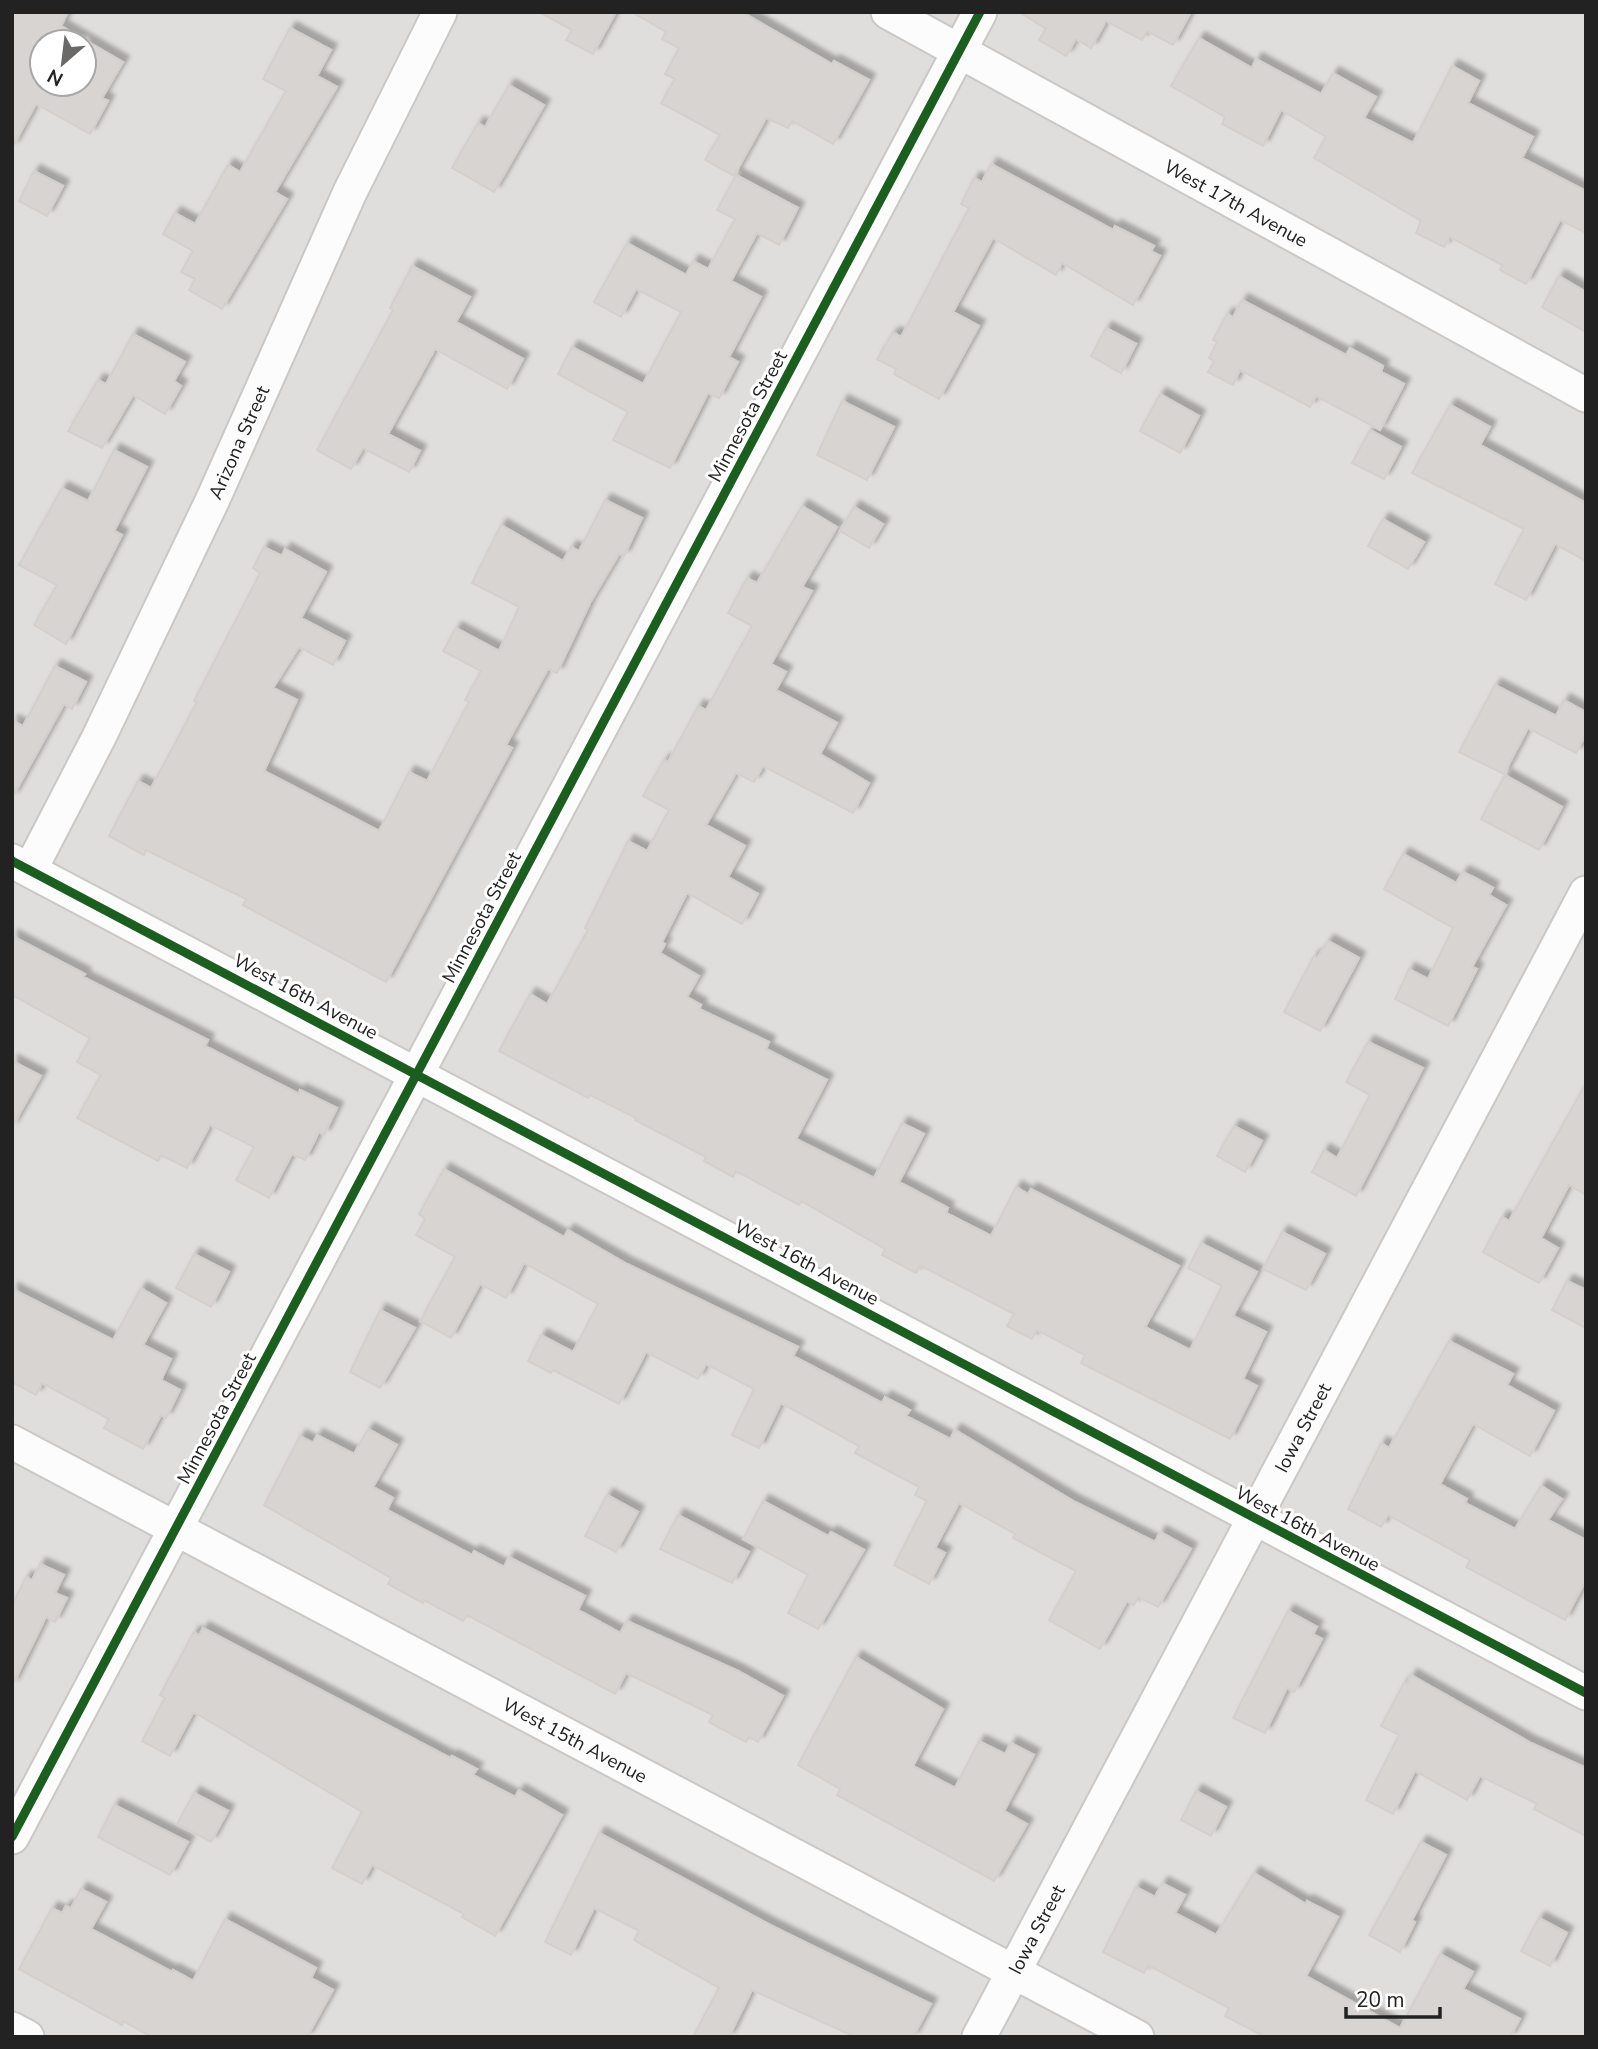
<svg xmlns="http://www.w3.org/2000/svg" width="1598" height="2049" viewBox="0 0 1598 2049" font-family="'Nunito Sans',sans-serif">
<defs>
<filter id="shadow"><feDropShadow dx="6" dy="-6" stdDeviation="2" flood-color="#0004"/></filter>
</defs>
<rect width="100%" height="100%" fill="#f0eeeb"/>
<path fill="#dfdedc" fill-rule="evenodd" d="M 12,12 L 1586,12 L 1586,2037 L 12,2037 ZM 42,42 L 84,42 L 84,84 L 42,84 Z"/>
<path fill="#d7d4d2" stroke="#d3d0cc" stroke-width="2" fill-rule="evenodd" filter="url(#shadow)" d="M 12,12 L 68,12 L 61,26 L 123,62 L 102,98 L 108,101 L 90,134 L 36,104 L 12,148 ZM 42,42 L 84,42 L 84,84 L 42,84 Z
M 539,12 L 616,12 L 593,54 L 566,40 L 572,30 Z
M 632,12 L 742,12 L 832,64 L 834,61 L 869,80 L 833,144 L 792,121 L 788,128 L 766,118 L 734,176 L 705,160 L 720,135 L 661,103 L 675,79 L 665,74 L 679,48 L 662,39 L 666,32 Z
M 1019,12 L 1191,12 L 1173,45 L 1147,31 L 1142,40 L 1106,21 L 1091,48 L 1076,39 L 1066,56 L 1039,40 L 1046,29 Z
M 290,28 L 331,50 L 317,76 L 337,87 L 275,192 L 287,199 L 222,309 L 189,290 L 195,279 L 181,272 L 193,251 L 163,234 L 175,213 L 195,224 L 228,165 L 240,172 L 286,91 L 263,79 Z
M 1199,38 L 1252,68 L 1256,59 L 1321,94 L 1333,73 L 1376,97 L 1364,118 L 1413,143 L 1452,66 L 1479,81 L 1468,103 L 1533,137 L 1522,158 L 1586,191 L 1586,233 L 1560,220 L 1526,284 L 1500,270 L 1502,265 L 1450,237 L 1444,247 L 1416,233 L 1421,221 L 1314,158 L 1326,137 L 1281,110 L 1263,146 L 1222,124 L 1225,117 L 1171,86 Z
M 509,85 L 544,105 L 494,192 L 452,168 L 478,123 L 485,127 Z
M 991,164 L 1113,230 L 1115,226 L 1154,246 L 1151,251 L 1160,256 L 1133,305 L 1062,263 L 1056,275 L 993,238 L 953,312 L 979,326 L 939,399 L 894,374 L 896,369 L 877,359 L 890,337 L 895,333 L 901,337 L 969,208 L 961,204 L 974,178 L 982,182 Z
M 34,171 L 63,186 L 47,216 L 19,201 Z
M 736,175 L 798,208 L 779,245 L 757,233 L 731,281 L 761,297 L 729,357 L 738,362 L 719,398 L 708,393 L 670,468 L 613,440 L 628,412 L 558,374 L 572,347 L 643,384 L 681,312 L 636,289 L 621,317 L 594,302 L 627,243 L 686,275 L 693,261 L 708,269 L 735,219 L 717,210 Z
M 412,266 L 470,297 L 456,322 L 523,359 L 507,389 L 435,349 L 388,434 L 420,451 L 409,472 L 363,448 L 351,469 L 317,450 L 393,310 L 390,308 Z
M 1559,276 L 1586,292 L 1586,332 L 1542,307 Z
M 1242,300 L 1346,355 L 1350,348 L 1383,366 L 1381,372 L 1404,384 L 1380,430 L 1316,396 L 1310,407 L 1240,370 L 1233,385 L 1208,372 L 1214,361 L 1209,358 L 1217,342 L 1213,340 L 1227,314 L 1233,317 Z
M 1106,328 L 1136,344 L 1121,373 L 1091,356 Z
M 133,334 L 185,362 L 174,381 L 181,386 L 165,414 L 133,395 L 102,448 L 68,431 L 98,380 L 106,384 Z
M 1160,394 L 1199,416 L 1180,453 L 1140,431 Z
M 842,401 L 894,427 L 867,480 L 817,455 Z
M 1450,405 L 1490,427 L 1480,445 L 1586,503 L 1586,561 L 1555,544 L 1526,600 L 1495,584 L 1524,529 L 1412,473 Z
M 1370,430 L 1401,447 L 1384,479 L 1352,463 Z
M 114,450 L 147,467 L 114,531 L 122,535 L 66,644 L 34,625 L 57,585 L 19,565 L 62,488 L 88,501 Z
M 605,500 L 642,518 L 624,556 L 619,554 L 590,603 L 557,673 L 548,669 L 506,745 L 512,748 L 386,982 L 243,905 L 246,899 L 146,850 L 144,855 L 109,836 L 138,781 L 151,788 L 197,702 L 194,701 L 260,573 L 253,568 L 264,547 L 282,556 L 285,549 L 326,572 L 301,618 L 345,641 L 333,665 L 299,647 L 273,688 L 297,700 L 264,771 L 379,831 L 409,772 L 427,781 L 469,702 L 465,700 L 481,671 L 443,651 L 456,628 L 499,651 L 519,607 L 472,583 L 501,525 L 563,561 L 571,547 L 579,551 Z
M 802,506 L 837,527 L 802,587 L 812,591 L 771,664 L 786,672 L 776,690 L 837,723 L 820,754 L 869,783 L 853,813 L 763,766 L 754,782 L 736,773 L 706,825 L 745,846 L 728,877 L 758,894 L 742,924 L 687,893 L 662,942 L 665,944 L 660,953 L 699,976 L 687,997 L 701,1005 L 699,1009 L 769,1042 L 766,1049 L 827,1080 L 796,1139 L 874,1178 L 902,1123 L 924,1134 L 899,1182 L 948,1208 L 946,1213 L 991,1236 L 1016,1187 L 1028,1194 L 1031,1189 L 1179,1266 L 1145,1327 L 1190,1350 L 1222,1286 L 1188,1268 L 1201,1243 L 1257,1272 L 1233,1316 L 1266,1332 L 1243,1379 L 1257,1386 L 1230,1439 L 1081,1363 L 1085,1355 L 1037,1330 L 1032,1339 L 1007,1326 L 1014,1314 L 923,1267 L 920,1266 L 916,1273 L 882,1255 L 885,1249 L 801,1201 L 799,1205 L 736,1171 L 733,1177 L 704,1161 L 706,1157 L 635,1120 L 636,1118 L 590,1095 L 588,1098 L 499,1051 L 530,994 L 547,1004 L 588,930 L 585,928 L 628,841 L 647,851 L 669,810 L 643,796 L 664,760 L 668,762 L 698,706 L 706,710 L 752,626 L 728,613 L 747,578 L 757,583 Z
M 854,507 L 883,524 L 869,548 L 840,531 Z
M 1383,519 L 1424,542 L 1408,569 L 1368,546 Z
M 55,666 L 86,682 L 72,709 L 64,704 L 12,798 L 12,721 L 23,726 Z
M 1495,685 L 1556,716 L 1564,700 L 1586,712 L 1586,734 L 1576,753 L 1528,728 L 1504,774 L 1459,752 Z
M 1505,775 L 1562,807 L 1539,850 L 1481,819 Z
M 1403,854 L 1456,883 L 1463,872 L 1477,879 L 1493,888 L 1489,895 L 1506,905 L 1472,967 L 1477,969 L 1448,1026 L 1395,999 L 1409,969 L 1428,979 L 1453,928 L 1384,889 Z
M 12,936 L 85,974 L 83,977 L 208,1040 L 205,1046 L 299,1094 L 300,1090 L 337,1108 L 324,1135 L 319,1132 L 305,1160 L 292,1154 L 269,1198 L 236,1180 L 254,1147 L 210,1125 L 187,1168 L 161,1155 L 158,1161 L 77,1118 L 101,1075 L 77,1062 L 90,1038 L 12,995 Z
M 1328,941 L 1359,958 L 1320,1031 L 1284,1012 L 1314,956 L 1317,958 Z
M 1368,1042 L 1423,1068 L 1356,1196 L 1312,1172 L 1324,1150 L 1337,1158 L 1370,1095 L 1346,1082 Z
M 12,1061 L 41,1076 L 12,1127 Z
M 1586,1083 L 1586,1195 L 1569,1185 L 1541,1238 L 1558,1248 L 1539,1283 L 1483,1252 L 1502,1217 L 1509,1221 Z
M 1234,1126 L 1262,1141 L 1245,1172 L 1217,1156 Z
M 444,1169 L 564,1237 L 568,1230 L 627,1264 L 798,1347 L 793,1356 L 882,1403 L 885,1397 L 910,1410 L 906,1416 L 950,1439 L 955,1430 L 1075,1502 L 1155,1542 L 1160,1532 L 1191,1549 L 1158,1607 L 1138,1597 L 1134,1605 L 1127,1601 L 1100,1649 L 1049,1620 L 1076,1571 L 1013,1538 L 1015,1534 L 959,1503 L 935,1548 L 945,1553 L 929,1584 L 894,1565 L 927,1501 L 915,1495 L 919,1487 L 855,1453 L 859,1446 L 781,1403 L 759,1448 L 732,1435 L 754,1389 L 706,1364 L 698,1379 L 646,1352 L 619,1404 L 553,1370 L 551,1373 L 528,1361 L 541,1335 L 573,1352 L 598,1304 L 524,1263 L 506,1298 L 480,1284 L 451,1338 L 420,1321 L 455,1257 L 416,1235 L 425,1219 L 419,1214 Z
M 1282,1232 L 1325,1254 L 1306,1290 L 1263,1269 Z
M 194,1254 L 229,1272 L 211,1307 L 176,1288 Z
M 1567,1281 L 1586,1290 L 1586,1328 L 1552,1310 Z
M 141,1288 L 166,1303 L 143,1345 L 171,1359 L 161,1380 L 180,1390 L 166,1418 L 161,1415 L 143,1449 L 104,1428 L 109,1419 L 42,1383 L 36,1395 L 12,1382 L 12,1289 L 113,1340 Z
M 380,1310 L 415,1328 L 380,1388 L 350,1372 Z
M 1449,1341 L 1513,1374 L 1507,1385 L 1554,1411 L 1530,1456 L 1473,1424 L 1440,1484 L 1467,1499 L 1465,1503 L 1515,1529 L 1541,1486 L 1562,1499 L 1548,1520 L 1586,1540 L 1586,1580 L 1565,1620 L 1466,1567 L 1470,1560 L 1388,1515 L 1381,1527 L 1348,1509 L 1381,1443 L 1389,1448 Z
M 368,1429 L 397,1445 L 373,1487 L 393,1498 L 387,1510 L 472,1555 L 474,1551 L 504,1567 L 509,1557 L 585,1596 L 578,1610 L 620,1633 L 627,1621 L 738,1671 L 783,1696 L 758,1742 L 749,1737 L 746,1742 L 709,1722 L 713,1715 L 626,1673 L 615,1694 L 467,1615 L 463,1621 L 424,1600 L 423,1603 L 388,1584 L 391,1578 L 264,1505 L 300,1436 L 313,1443 L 317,1435 L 354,1454 Z
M 607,1495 L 638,1512 L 616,1552 L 585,1536 Z
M 763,1501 L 828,1536 L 831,1532 L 864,1550 L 818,1629 L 788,1613 L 808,1575 L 743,1539 Z
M 678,1515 L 749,1552 L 732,1583 L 660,1549 Z
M 40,1564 L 64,1575 L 55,1593 L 67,1598 L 55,1622 L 46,1617 L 12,1686 L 12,1605 L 26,1577 L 32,1580 Z
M 1288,1611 L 1317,1627 L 1313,1634 L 1322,1639 L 1294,1692 L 1287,1688 L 1265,1733 L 1233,1718 Z
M 203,1628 L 450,1758 L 452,1756 L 477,1769 L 473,1775 L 515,1797 L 519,1790 L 562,1815 L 495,1936 L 462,1917 L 464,1914 L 372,1865 L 362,1884 L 332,1868 L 362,1812 L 197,1714 L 193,1713 L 170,1756 L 142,1741 L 165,1698 L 160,1695 L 194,1632 L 199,1635 Z
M 856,1657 L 943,1709 L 913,1766 L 955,1788 L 979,1741 L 1005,1754 L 1011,1743 L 1034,1755 L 1004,1811 L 1027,1824 L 994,1881 L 837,1795 L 840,1789 L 798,1765 Z
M 1411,1675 L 1531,1743 L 1586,1768 L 1586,1836 L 1534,1809 L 1537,1804 L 1480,1776 L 1467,1800 L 1415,1771 L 1393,1814 L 1366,1800 L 1399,1735 L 1381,1726 L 1404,1683 L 1407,1684 Z
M 1196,1791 L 1226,1807 L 1211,1836 L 1181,1820 Z
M 194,1793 L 228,1811 L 211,1842 L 177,1824 Z
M 114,1805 L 188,1842 L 170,1875 L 98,1837 Z
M 599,1833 L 772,1926 L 931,2004 L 913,2037 L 855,2037 L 752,1990 L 729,2037 L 693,2037 L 719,1988 L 634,1940 L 639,1931 L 594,1908 L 571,1955 L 545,1942 Z
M 1421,1842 L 1446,1855 L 1412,1920 L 1415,1922 L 1400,1952 L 1369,1935 Z
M 1254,1873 L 1306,1904 L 1307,1901 L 1338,1917 L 1306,1976 L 1400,2028 L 1440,1954 L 1473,1972 L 1463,1989 L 1520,2019 L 1510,2037 L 1265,2037 L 1225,2016 L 1229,2008 L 1148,1965 L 1144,1973 L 1103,1952 L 1136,1887 L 1155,1897 L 1162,1883 L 1185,1895 L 1175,1913 L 1216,1935 Z
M 81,1889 L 106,1902 L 91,1929 L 172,1972 L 173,1970 L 193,1981 L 225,1919 L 316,1968 L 311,1978 L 333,1990 L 307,2037 L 152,2037 L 123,2021 L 122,2025 L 19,1969 L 52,1908 L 62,1913 L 66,1906 L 71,1908 Z
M 1539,1918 L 1567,1933 L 1550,1966 L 1521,1951 Z"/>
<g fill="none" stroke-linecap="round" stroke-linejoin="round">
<defs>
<g id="street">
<path id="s1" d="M 888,12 L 1586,395"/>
<path d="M 12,861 L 1586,1693"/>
<path id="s2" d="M 30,870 L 99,737 L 213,499 L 350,192 L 440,12"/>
<path id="s3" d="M 12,1442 L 1137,2037"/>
<path d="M 12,1837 L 980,12"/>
<path d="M 12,2029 L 27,2037"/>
<path id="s4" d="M 979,2037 L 1586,893"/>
</g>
</defs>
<use href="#street" stroke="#c9c8c7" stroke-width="37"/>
<use href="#street" stroke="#fdfcfc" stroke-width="33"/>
<defs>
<path id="cycleway" d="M 12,861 L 1586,1693
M 12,1837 L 980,12"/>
</defs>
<use href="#cycleway" stroke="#fff" stroke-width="13"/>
<use href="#cycleway" stroke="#1b5e20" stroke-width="9"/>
</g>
<g text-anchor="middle" stroke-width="6" stroke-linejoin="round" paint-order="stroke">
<g font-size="19" fill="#222" stroke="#fff">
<text dy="7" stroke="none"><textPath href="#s1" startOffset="397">West 17th Avenue</textPath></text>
<text transform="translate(747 416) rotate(-62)" y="7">Minnesota Street</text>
<text dy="7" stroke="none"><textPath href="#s2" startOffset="476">Arizona Street</textPath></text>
<text transform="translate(481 917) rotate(-62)" y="7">Minnesota Street</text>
<text transform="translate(306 996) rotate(28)" y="7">West 16th Avenue</text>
<text transform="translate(807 1262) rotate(28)" y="7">West 16th Avenue</text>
<text transform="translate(216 1418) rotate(-62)" y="7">Minnesota Street</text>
<text dy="7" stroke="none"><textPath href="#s4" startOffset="690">Iowa Street</textPath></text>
<text transform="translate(1308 1528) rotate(28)" y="7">West 16th Avenue</text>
<text dy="7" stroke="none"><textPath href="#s3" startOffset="637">West 15th Avenue</textPath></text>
<text dy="7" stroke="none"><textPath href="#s4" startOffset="122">Iowa Street</textPath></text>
</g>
</g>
<rect width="1598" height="2049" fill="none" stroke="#222222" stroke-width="28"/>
<g transform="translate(63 63) rotate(208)"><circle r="33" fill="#ffffff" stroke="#a7a7a7" stroke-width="2"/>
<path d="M0-5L12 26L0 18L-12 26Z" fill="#6a6968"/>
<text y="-10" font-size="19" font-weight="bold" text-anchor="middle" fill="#222222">N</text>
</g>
<path d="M1346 2007v10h94v-10" fill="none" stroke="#222222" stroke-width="3.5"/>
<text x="1356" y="2007" font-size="21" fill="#222222" stroke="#ffffff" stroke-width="5" paint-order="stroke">20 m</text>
</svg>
